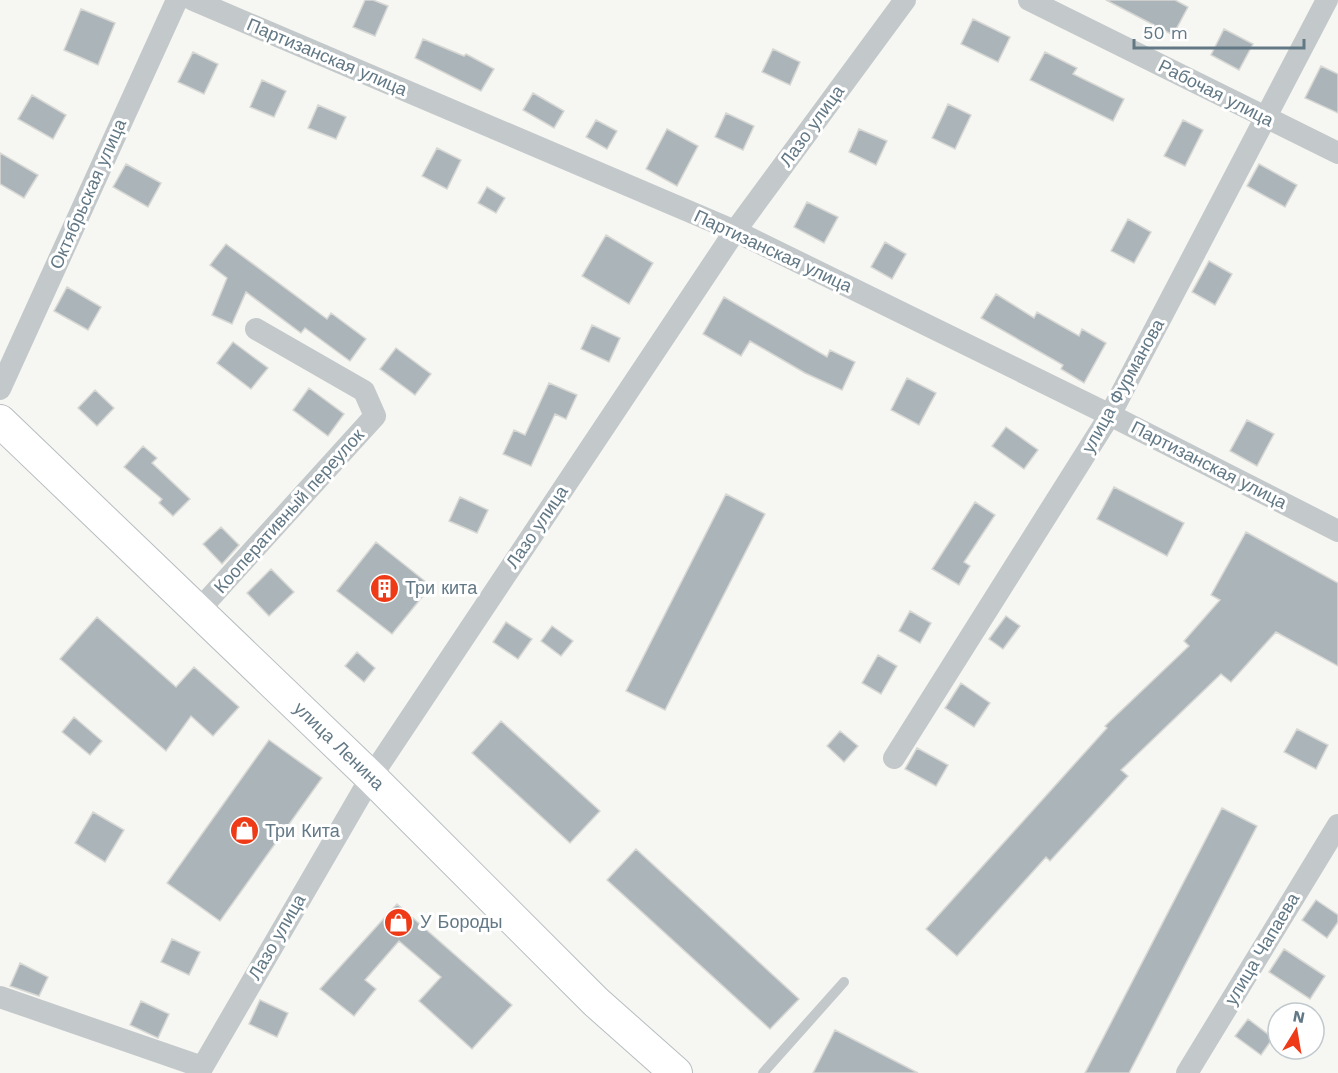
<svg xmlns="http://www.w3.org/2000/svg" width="1338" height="1073" viewBox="0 0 1338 1073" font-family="'Work Sans',sans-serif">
<rect width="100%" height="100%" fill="#f6f6f2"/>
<path fill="#abb5b9" stroke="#d7d7d4" stroke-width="1.5" d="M 365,0 L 373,0 L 388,6 L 375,36 L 353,27 Z
M 1106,0 L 1175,0 L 1188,7 L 1173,35 Z
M 81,9 L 115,23 L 98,65 L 64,50 Z
M 973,19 L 1010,37 L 998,62 L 961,44 Z
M 1224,29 L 1253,44 L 1239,70 L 1211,55 Z
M 423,39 L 464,56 L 466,54 L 494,69 L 481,91 L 415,58 Z
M 773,49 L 800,62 L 790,85 L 762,72 Z
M 193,52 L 218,64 L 204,94 L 178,82 Z
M 1045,52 L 1077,68 L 1073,74 L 1124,99 L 1113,121 L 1030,80 Z
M 1321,66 L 1338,74 L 1338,113 L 1305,98 Z
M 262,80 L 286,91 L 274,117 L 250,107 Z
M 533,93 L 564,111 L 554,128 L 523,110 Z
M 32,95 L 66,115 L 53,139 L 18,119 Z
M 948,104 L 971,115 L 955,149 L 932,138 Z
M 318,105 L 346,117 L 336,139 L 308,128 Z
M 726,113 L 754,126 L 743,150 L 715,137 Z
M 596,120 L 617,131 L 607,149 L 586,137 Z
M 1183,120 L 1203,130 L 1185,166 L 1164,156 Z
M 667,129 L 698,146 L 677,186 L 646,169 Z
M 859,129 L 887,141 L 876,165 L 849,152 Z
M 437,148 L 461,160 L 447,189 L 422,176 Z
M 0,153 L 38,175 L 24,198 L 0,184 Z
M 126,164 L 161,183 L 148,207 L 113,187 Z
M 1259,164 L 1297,185 L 1285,207 L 1247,186 Z
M 487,187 L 505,198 L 496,213 L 478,203 Z
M 807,202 L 838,217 L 824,243 L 794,227 Z
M 1128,219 L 1151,232 L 1134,263 L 1111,251 Z
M 606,235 L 653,263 L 629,304 L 582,276 Z
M 885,242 L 906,254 L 892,279 L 871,267 Z
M 226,244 L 327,319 L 331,313 L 366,339 L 350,361 L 305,328 L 301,333 L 246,292 L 232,324 L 212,315 L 227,278 L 210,265 Z
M 1209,261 L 1232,274 L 1215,305 L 1192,292 Z
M 67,287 L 101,307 L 88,330 L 54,311 Z
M 996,294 L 1034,318 L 1037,312 L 1079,336 L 1082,329 L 1106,343 L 1084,383 L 1061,369 L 1063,365 L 981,318 Z
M 724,297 L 827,357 L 830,350 L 855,362 L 842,390 L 805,373 L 750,341 L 741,356 L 703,334 Z
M 592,325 L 620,338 L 609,362 L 581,349 Z
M 233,342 L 268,368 L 251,389 L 217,363 Z
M 396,348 L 431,374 L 415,395 L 380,369 Z
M 907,378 L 936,393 L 919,425 L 891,410 Z
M 549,383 L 577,395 L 566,419 L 555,414 L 531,466 L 503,454 L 514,430 L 525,435 Z
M 309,388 L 344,414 L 328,436 L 293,410 Z
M 95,390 L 114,408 L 97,426 L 78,408 Z
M 1247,420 L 1274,434 L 1257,466 L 1230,451 Z
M 1006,427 L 1038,450 L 1024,469 L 992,446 Z
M 143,446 L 157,458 L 152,463 L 190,499 L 173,516 L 159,503 L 162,499 L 124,467 Z
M 1114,487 L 1184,523 L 1167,556 L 1097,519 Z
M 726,494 L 765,514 L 665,710 L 626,691 Z
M 460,497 L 488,510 L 477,533 L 449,521 Z
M 975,502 L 995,515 L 964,562 L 970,566 L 959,585 L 932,569 Z
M 221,527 L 239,545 L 222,564 L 203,544 Z
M 1246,532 L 1338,583 L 1338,666 L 1276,632 L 1231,682 L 1221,674 L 1121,770 L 1128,776 L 1050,861 L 1046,857 L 957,956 L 926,929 L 1107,728 L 1105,726 L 1189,646 L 1184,641 L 1220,600 L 1211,595 Z
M 376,542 L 431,586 L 392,634 L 337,591 Z
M 271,569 L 294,592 L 269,616 L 247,593 Z
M 910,611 L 931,623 L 920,643 L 899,631 Z
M 1006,616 L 1020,626 L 1003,649 L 989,639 Z
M 97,617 L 176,687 L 194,667 L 239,707 L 213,736 L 191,716 L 166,751 L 60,659 Z
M 506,622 L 532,639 L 518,659 L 493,642 Z
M 552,626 L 573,641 L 561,656 L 541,641 Z
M 357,652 L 375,668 L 364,682 L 345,666 Z
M 878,655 L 897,666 L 881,694 L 862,683 Z
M 961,683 L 990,703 L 974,727 L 945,708 Z
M 74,717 L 102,741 L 90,755 L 62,732 Z
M 501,721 L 600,811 L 570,843 L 472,753 Z
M 1297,729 L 1328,745 L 1316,769 L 1284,752 Z
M 840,731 L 858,746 L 844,762 L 827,746 Z
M 269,740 L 322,778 L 220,921 L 167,883 Z
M 917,748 L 948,765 L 936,786 L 905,769 Z
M 1222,808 L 1257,826 L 1129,1073 L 1085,1073 Z
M 93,812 L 124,830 L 105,862 L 75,843 Z
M 636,849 L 799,999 L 770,1029 L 607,880 Z
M 1316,900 L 1338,915 L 1338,922 L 1327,938 L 1302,920 Z
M 397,904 L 512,1005 L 472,1049 L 419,1001 L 441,977 L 399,941 L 365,980 L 376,989 L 354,1016 L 320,989 Z
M 172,939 L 200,952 L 189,975 L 161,962 Z
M 1284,949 L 1325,976 L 1310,999 L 1269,972 Z
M 20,963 L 48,977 L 39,996 L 10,986 Z
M 260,1000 L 288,1013 L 277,1037 L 249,1024 Z
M 141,1001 L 169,1014 L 158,1038 L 130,1025 Z
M 1248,1019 L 1273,1038 L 1261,1055 L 1235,1036 Z
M 835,1030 L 918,1073 L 813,1073 Z"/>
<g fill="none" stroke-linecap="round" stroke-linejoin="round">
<defs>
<path id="secondary" d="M 0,421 L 371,777 L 596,1002 L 676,1073"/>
</defs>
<use href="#secondary" stroke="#b7bdc1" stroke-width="34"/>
<path stroke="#c3c8ca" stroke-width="10" d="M 763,1073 L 844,982"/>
<path stroke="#c3c8ca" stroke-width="22" d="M 193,0 L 735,231 L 1110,415 L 1338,531
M 1029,0 L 1338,153
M 0,389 L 177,0
M 198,611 L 375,416 L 364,391 L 256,329
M 894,758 L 1110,415 L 1327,0
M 0,997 L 202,1067
M 199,1073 L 371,777 L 735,231 L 905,0
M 1187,1073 L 1338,825"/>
<use href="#secondary" stroke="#fff" stroke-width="32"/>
</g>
<defs>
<symbol id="building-disc" viewBox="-11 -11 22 22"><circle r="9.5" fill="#ef3a18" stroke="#fff"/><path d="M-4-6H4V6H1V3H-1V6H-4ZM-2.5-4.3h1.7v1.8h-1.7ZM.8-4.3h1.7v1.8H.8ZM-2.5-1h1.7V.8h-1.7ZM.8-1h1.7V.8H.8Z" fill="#fff"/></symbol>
<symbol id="shop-disc" viewBox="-11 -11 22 22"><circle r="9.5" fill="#ef3a18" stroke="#fff"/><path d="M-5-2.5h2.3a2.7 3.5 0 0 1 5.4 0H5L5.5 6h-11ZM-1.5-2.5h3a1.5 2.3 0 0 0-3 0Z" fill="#fff"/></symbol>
</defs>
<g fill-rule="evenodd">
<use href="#building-disc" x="368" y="572" width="33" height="33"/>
<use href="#shop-disc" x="228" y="814" width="33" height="33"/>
<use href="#shop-disc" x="382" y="906" width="33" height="33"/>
</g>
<g text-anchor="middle" stroke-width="6" stroke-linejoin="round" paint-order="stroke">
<g font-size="18" fill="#627885" stroke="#fff">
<text transform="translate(327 57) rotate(23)" y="6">Партизанская улица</text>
<text transform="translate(1216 93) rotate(27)" y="6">Рабочая улица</text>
<text transform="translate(812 126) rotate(-54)" y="6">Лазо улица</text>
<text transform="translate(88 194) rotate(-66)" y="6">Октябрьская улица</text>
<text transform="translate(773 251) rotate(25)" y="6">Партизанская улица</text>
<text transform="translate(1123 386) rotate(-61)" y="6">улица Фурманова</text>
<text transform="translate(1209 465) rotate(27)" y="6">Партизанская улица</text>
<text transform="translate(289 511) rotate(-48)" y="6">Кооперативный переулок</text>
<text transform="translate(537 527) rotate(-56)" y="6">Лазо улица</text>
<text transform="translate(339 746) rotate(44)" y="6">улица Ленина</text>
<text transform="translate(277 937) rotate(-60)" y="6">Лазо улица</text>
<text transform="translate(1262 949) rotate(-59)" y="6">улица Чапаева</text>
</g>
<g font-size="18" fill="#627885" stroke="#fff" text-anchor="start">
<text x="405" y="594">Три кита</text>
<text x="265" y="837">Три Кита</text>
<text x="420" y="928">У Бороды</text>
</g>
</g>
<g transform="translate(1296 1031) rotate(11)"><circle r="28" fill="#ffffff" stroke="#c0c9ce" stroke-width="1.5"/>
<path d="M0-4.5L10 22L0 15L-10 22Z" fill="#ef3a18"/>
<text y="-9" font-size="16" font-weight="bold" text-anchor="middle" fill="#627885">N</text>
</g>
<path d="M1134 39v9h170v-9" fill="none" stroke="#627885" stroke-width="3"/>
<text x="1143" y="39" font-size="18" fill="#627885" stroke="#ffffff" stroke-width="4.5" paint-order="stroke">50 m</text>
</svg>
